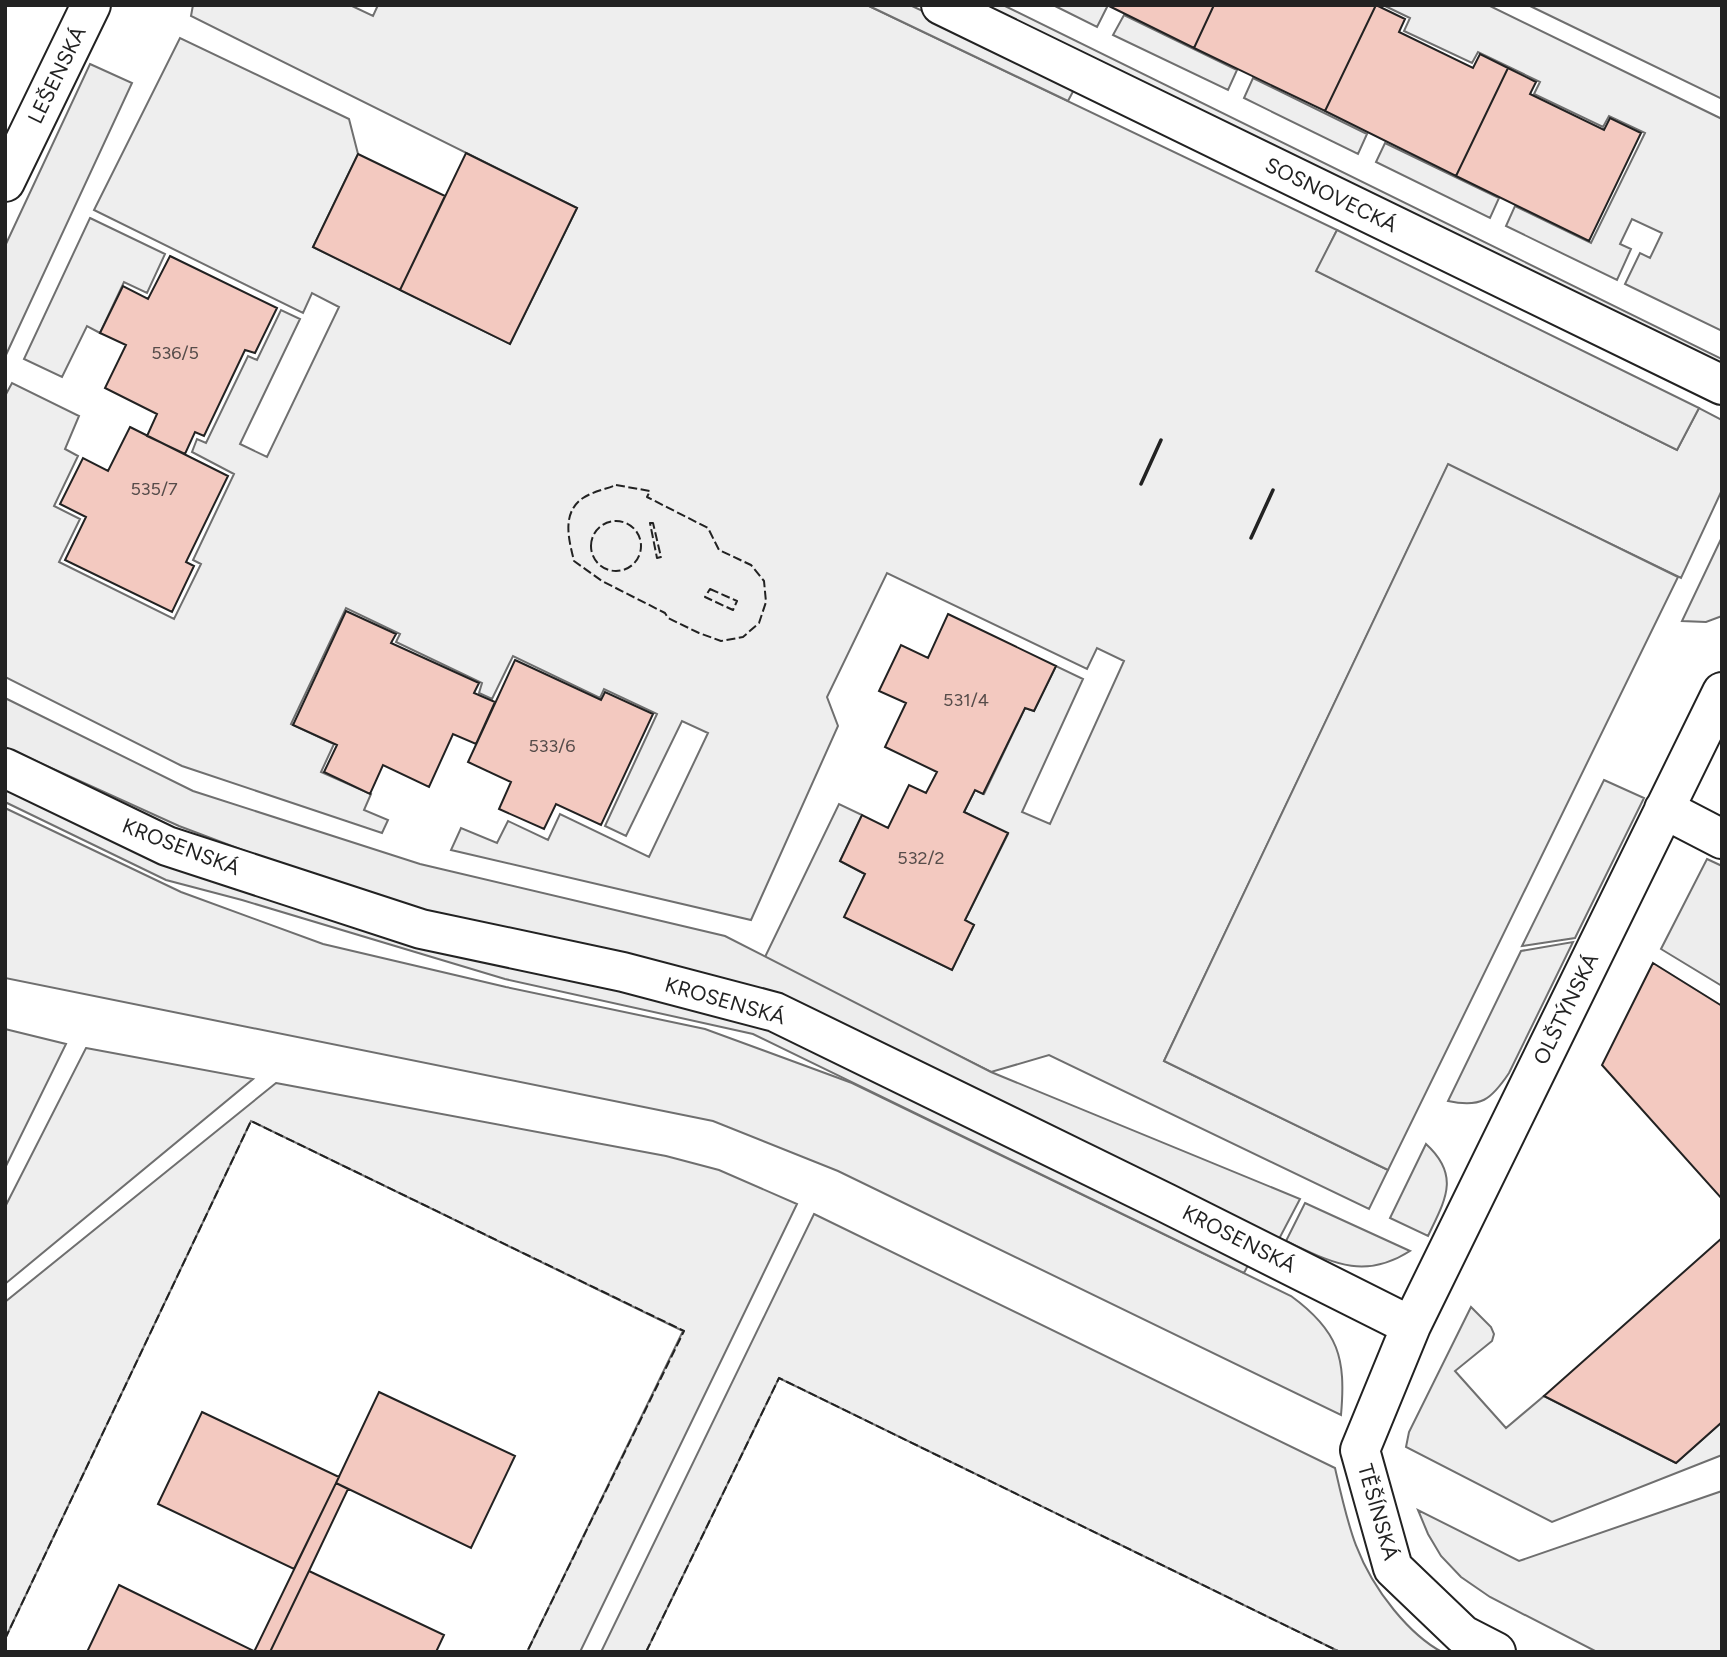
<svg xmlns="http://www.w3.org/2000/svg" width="1727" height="1657" viewBox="0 0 1727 1657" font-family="Figtree,sans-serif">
<rect width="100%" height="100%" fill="#fff"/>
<path fill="#eee" stroke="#6f6f6f" stroke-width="2" d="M 193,5 L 350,5 L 373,16 L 378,5 L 867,5 L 1337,230 L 1317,271 L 1677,450 L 1699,408 L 1722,420 L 1722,490 L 1681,578 L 1448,465 L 1164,1061 L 1388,1170 L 1369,1209 L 1049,1055 L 991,1072 L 764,959 L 839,804 L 862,815 L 840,861 L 865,874 L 845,917 L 952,970 L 974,925 L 965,920 L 1008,834 L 964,812 L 975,790 L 984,794 L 1025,708 L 1034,711 L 1056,666 L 1083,679 L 1022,812 L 1050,824 L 1124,661 L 1097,648 L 1087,669 L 887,573 L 827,697 L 838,726 L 751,920 L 451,850 L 461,828 L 497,843 L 508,821 L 548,840 L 560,814 L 649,857 L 708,733 L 682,721 L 626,836 L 605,826 L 657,714 L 604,689 L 600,698 L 513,656 L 492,699 L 479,693 L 482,683 L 396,642 L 400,634 L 346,608 L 291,724 L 334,744 L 321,772 L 371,794 L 364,810 L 388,820 L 382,833 L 182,766 L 5,677 L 5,396 L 12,383 L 79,416 L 65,449 L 78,456 L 54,506 L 80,519 L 59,562 L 174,619 L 201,564 L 193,560 L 234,474 L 192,452 L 197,439 L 206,443 L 248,356 L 257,360 L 281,310 L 300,319 L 240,444 L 267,457 L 339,307 L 312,293 L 303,313 L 94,210 L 180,38 L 349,119 L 358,154 L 313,247 L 510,344 L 577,208 L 191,16 Z
M 1053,5 L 1104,5 L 1107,7 L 1097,27 Z
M 1383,5 L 1488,5 L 1722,119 L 1722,331 L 1625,284 L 1640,253 L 1650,258 L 1662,233 L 1632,219 L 1620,244 L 1631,249 L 1617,280 L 1506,226 L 1515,206 L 1591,243 L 1645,133 L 1609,116 L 1603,127 L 1534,94 L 1540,82 L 1478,52 L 1472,63 L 1404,31 L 1410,18 Z
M 1528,5 L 1722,5 L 1722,99 Z
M 1124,15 L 1237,70 L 1228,90 L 1113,35 Z
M 1253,78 L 1367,134 L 1358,154 L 1244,98 Z
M 1385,143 L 1499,198 L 1490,218 L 1376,162 Z
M 90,218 L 165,254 L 147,293 L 124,282 L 100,333 L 87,326 L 62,377 L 24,359 Z
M 1722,537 L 1722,616 L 1706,622 L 1682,621 Z
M 1604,780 L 1644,798 L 1575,938 L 1522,946 Z
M 5,808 L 181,892 L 323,944 L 506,987 L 705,1029 L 852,1083 L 1291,1296 C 1339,1331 1346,1358 1341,1415 L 838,1171 L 713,1121 L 5,978 Z
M 1573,942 L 1509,1073 C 1491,1100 1481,1108 1448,1101 L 1521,951 Z
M 5,1029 L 66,1044 L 5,1168 Z
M 86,1048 L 253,1079 L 5,1284 L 5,1207 Z
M 276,1083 L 666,1156 L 719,1170 L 797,1204 L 580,1652 L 527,1652 L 683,1331 L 251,1121 L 5,1639 L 5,1302 Z
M 1426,1144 C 1461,1176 1445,1200 1428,1236 L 1390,1218 Z
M 1305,1203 L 1410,1251 C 1363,1281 1331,1262 1286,1241 Z
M 814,1214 L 1335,1468 C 1348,1525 1356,1564 1394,1610 C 1408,1627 1423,1642 1442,1652 L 1340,1652 L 779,1378 L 646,1652 L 601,1652 Z
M 1471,1307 L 1491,1327 L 1494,1334 L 1492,1341 L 1455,1371 L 1506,1428 L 1544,1396 L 1676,1463 L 1722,1422 L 1722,1455 L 1552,1522 L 1406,1447 L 1409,1432 Z
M 1722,1491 L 1722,1652 L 1597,1652 L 1490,1597 L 1461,1577 L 1441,1556 L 1428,1534 L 1418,1510 L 1519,1561 Z"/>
<path fill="#ededed" stroke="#6f6f6f" stroke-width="2" d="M 867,5 L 910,5 L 1077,84 L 1068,101 Z
M 941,5 L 1003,5 L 1722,359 L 1722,385 Z
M 90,64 L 132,83 L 5,357 L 5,246 Z
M 1337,230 L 1699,408 L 1677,450 L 1316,271 Z
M 1448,464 L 1678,577 L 1388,1170 L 1164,1061 Z
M 5,698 L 193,791 L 420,864 L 725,936 L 991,1072 L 1300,1199 L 1279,1239 L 1257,1248 L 1244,1273 L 753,1034 L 505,979 L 242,900 L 166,880 L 5,802 L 5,766 L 152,840 L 423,918 L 179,826 L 5,747 Z
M 1707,859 L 1722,866 L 1722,986 L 1661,949 Z"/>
<path fill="#f3c9c0" stroke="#222" stroke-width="2" d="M 1107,5 L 1214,5 L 1194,48 Z
M 1214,5 L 1376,5 L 1325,111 L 1194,48 Z
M 1376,5 L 1405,19 L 1399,32 L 1473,68 L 1480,54 L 1508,68 L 1456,176 L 1325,111 Z
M 1508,68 L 1536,82 L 1530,94 L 1604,130 L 1610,118 L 1641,133 L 1589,241 L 1456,176 Z
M 466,153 L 577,208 L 510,344 L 400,290 Z
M 358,154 L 445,196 L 400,290 L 313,247 Z
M 170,256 L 277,308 L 255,353 L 245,350 L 204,436 L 195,432 L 185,454 L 147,436 L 157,414 L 105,388 L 126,345 L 100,333 L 123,286 L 148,299 Z
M 130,427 L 228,476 L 186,562 L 194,566 L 172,612 L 65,560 L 86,517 L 60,504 L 83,458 L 108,471 Z
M 346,611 L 396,634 L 391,643 L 479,683 L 474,693 L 495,702 L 476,744 L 453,734 L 429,787 L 383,765 L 370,794 L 324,772 L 337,745 L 293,725 Z
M 948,614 L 1056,666 L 1034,711 L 1025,708 L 983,794 L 975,790 L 964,812 L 1008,833 L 965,920 L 974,925 L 952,970 L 844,917 L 865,874 L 840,861 L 862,815 L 888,828 L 909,785 L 926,793 L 937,772 L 885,747 L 906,703 L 879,691 L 901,645 L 928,658 Z
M 515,660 L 601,700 L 605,692 L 653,714 L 601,825 L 556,804 L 544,829 L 499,809 L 511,782 L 468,762 Z
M 1653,963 L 1722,1006 L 1722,1199 L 1602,1065 Z
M 1722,1238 L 1722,1422 L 1676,1463 L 1544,1396 Z
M 379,1392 L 515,1456 L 471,1548 L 336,1483 Z
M 202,1412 L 339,1477 L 294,1569 L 158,1504 Z
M 336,1483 L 348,1489 L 309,1571 L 270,1652 L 254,1652 Z
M 309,1571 L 444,1635 L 436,1652 L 270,1652 Z
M 119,1585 L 254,1651 L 254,1652 L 87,1652 Z"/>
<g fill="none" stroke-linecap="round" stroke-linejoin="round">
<defs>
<path id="minor" d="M 941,5 L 1722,385
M 5,182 L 91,5
M 5,768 L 167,846 L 421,929 L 623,972 L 775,1012 L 1166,1203 L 1411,1326
M 1664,809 L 1722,839
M 1496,1652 L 1463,1635 L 1393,1568 L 1360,1450 L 1411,1326 L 1722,692"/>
</defs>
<use href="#minor" stroke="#222" stroke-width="42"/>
<use href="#minor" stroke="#fff" stroke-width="38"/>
<path stroke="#222" stroke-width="2" stroke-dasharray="9 3.5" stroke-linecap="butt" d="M 616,485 L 650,491 L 647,497 L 708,528 L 719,550 L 751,565 L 764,581 L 766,602 L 759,623 L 743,637 L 721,641 L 699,633 L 668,618 L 665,613 L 602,581 L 574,561 C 569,540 561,513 583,498 C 592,492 606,489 616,485 Z
M591 546a25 25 0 1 1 50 0a25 25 0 1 1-50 0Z
M 650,523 L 653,523 L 661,557 L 657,558 Z
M 710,589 L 737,601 L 733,610 L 705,597 Z
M 5,1639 L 251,1121 L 684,1331 L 527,1652
M 646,1652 L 779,1378 L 1340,1652"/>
<path stroke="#222" stroke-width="3.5" d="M 1141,484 L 1161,440
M 1251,538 L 1273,490"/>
</g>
<g text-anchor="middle" stroke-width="5" stroke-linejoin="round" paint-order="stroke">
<g font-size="18" fill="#564c4a">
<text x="175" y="359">536/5</text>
<text x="154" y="495">535/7</text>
<text x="966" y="706">531/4</text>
<text x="552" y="752">533/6</text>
<text x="921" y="864">532/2</text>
</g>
<g font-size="21" fill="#222" stroke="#fff">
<text transform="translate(57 75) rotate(-64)" y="7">LEŠENSKÁ</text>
<text transform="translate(1331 195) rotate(26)" y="7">SOSNOVECKÁ</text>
<text transform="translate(181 847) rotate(21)" y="7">KROSENSKÁ</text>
<text transform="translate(725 1001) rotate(16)" y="7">KROSENSKÁ</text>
<text transform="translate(1566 1009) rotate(-64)" y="7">OLŠTÝNSKÁ</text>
<text transform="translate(1239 1239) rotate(27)" y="7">KROSENSKÁ</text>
<text transform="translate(1378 1512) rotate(74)" y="7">TĚŠÍNSKÁ</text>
</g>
</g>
<rect width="1727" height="1657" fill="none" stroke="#222222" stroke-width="14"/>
</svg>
